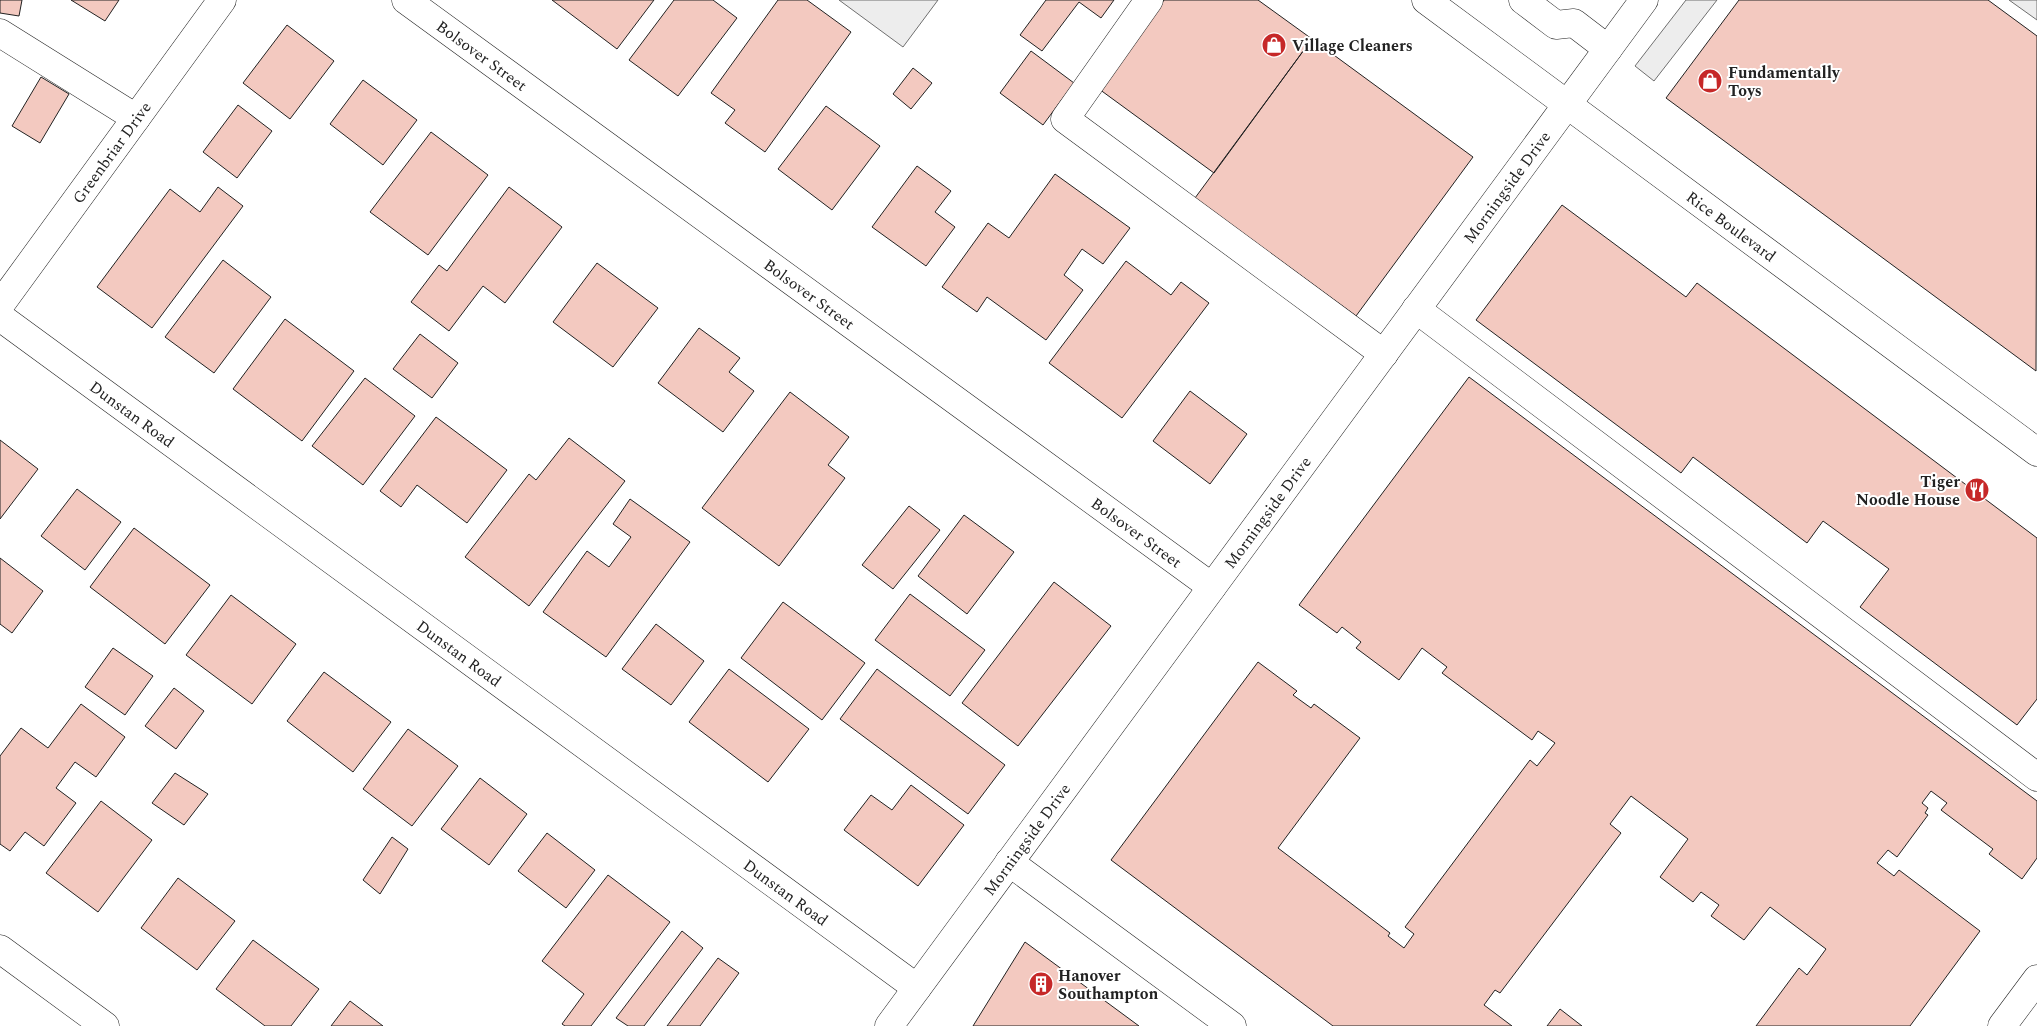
<svg xmlns="http://www.w3.org/2000/svg" width="2037" height="1026" viewBox="0 0 2037 1026" font-family="Spectral,serif">
<rect width="100%" height="100%" fill="#fff"/>
<path fill="#ededed" stroke="#6f6f6f" d="M 839,0 L 938,0 L 903,47 Z
M 1686,0 L 1717,0 L 1654,81 L 1635,66 Z
M 2009,0 L 2037,0 L 2037,20 Z"/>
<path fill="#f3c9c0" stroke="#222" d="M 0,0 L 22,0 L 19,16 L 0,13 Z
M 71,0 L 119,0 L 105,21 Z
M 552,0 L 654,0 L 617,49 Z
M 674,0 L 713,0 L 737,18 L 678,96 L 629,60 Z
M 778,0 L 807,0 L 851,32 L 765,152 L 725,123 L 735,110 L 711,93 Z
M 1046,0 L 1114,0 L 1101,18 L 1079,2 L 1042,51 L 1020,35 Z
M 1164,0 L 1258,0 L 1312,39 L 1214,173 L 1099,89 Z
M 1739,0 L 1988,0 L 2037,36 L 2036,371 L 1666,98 Z
M 287,25 L 334,61 L 290,119 L 243,83 Z
M 1312,39 L 1473,157 L 1356,316 L 1195,198 Z
M 1031,51 L 1074,83 L 1043,125 L 1000,93 Z
M 913,68 L 932,83 L 911,109 L 893,94 Z
M 41,77 L 69,94 L 40,143 L 12,126 Z
M 363,80 L 417,120 L 383,165 L 330,124 Z
M 238,105 L 272,131 L 237,178 L 203,152 Z
M 826,106 L 880,146 L 832,210 L 778,169 Z
M 431,132 L 488,175 L 428,255 L 370,212 Z
M 917,166 L 951,191 L 935,212 L 955,227 L 926,266 L 872,227 Z
M 1055,174 L 1130,228 L 1103,264 L 1082,249 L 1064,275 L 1083,290 L 1046,340 L 987,297 L 977,312 L 942,287 L 988,223 L 1009,238 Z
M 218,187 L 243,206 L 152,328 L 97,287 L 170,189 L 200,212 Z
M 509,187 L 562,227 L 505,303 L 483,286 L 449,331 L 411,302 L 439,265 L 447,271 Z
M 1562,205 L 1686,297 L 1697,283 L 2037,538 L 2037,699 L 2017,725 L 1860,607 L 1889,569 L 1823,521 L 1807,543 L 1693,457 L 1681,473 L 1476,320 Z
M 223,260 L 271,297 L 214,373 L 165,337 Z
M 1126,261 L 1171,295 L 1181,282 L 1209,303 L 1122,418 L 1049,363 Z
M 597,263 L 658,308 L 613,367 L 553,322 Z
M 285,319 L 354,371 L 302,441 L 233,389 Z
M 699,328 L 740,358 L 729,372 L 754,391 L 723,432 L 658,383 Z
M 420,334 L 458,363 L 432,398 L 393,369 Z
M 1469,377 L 2037,801 L 2037,858 L 2022,879 L 1989,854 L 1993,849 L 1941,810 L 1947,803 L 1931,791 L 1922,803 L 1928,808 L 1925,813 L 1928,815 L 1897,857 L 1888,850 L 1877,863 L 1894,876 L 1899,870 L 1980,931 L 1910,1026 L 1756,1026 L 1799,968 L 1807,975 L 1826,949 L 1770,907 L 1744,940 L 1711,916 L 1719,905 L 1701,892 L 1693,902 L 1660,877 L 1688,839 L 1631,796 L 1610,824 L 1621,833 L 1500,993 L 1495,990 L 1484,1005 L 1512,1026 L 1333,1026 L 1111,860 L 1258,662 L 1297,691 L 1293,695 L 1311,708 L 1314,704 L 1360,738 L 1278,848 L 1390,933 L 1388,936 L 1404,948 L 1414,934 L 1405,927 L 1530,760 L 1537,766 L 1555,743 L 1538,731 L 1532,740 L 1442,673 L 1447,667 L 1422,648 L 1399,680 L 1356,648 L 1361,642 L 1342,627 L 1337,633 L 1299,605 Z
M 365,378 L 415,416 L 363,485 L 312,446 Z
M 1190,391 L 1247,434 L 1210,484 L 1153,441 Z
M 790,392 L 849,437 L 828,465 L 845,478 L 779,566 L 702,508 Z
M 436,417 L 507,470 L 467,523 L 417,485 L 401,507 L 380,491 Z
M 569,438 L 625,481 L 529,606 L 465,557 L 529,474 L 536,480 Z
M 0,440 L 38,469 L 0,519 Z
M 77,489 L 121,522 L 85,570 L 41,536 Z
M 630,499 L 690,542 L 606,657 L 543,612 L 587,551 L 609,567 L 631,537 L 613,524 Z
M 909,506 L 940,530 L 893,589 L 862,565 Z
M 964,515 L 1014,552 L 967,614 L 918,576 Z
M 134,528 L 210,585 L 165,644 L 90,587 Z
M 0,558 L 43,591 L 12,633 L 0,624 Z
M 1054,582 L 1111,626 L 1018,746 L 962,703 Z
M 910,594 L 985,650 L 950,696 L 875,640 Z
M 231,595 L 296,644 L 252,704 L 186,655 Z
M 783,602 L 865,663 L 822,720 L 741,658 Z
M 656,624 L 704,661 L 671,705 L 622,669 Z
M 113,648 L 153,676 L 125,715 L 85,687 Z
M 729,669 L 809,729 L 768,782 L 689,722 Z
M 877,669 L 1005,765 L 968,814 L 840,719 Z
M 324,672 L 391,722 L 353,772 L 287,721 Z
M 174,688 L 204,711 L 176,749 L 145,726 Z
M 81,704 L 125,737 L 96,777 L 75,762 L 56,788 L 76,803 L 44,846 L 25,832 L 10,851 L 0,844 L 0,756 L 21,728 L 48,748 Z
M 408,729 L 458,766 L 412,826 L 363,789 Z
M 175,773 L 208,794 L 184,825 L 152,803 Z
M 480,778 L 527,814 L 489,865 L 441,829 Z
M 911,785 L 964,825 L 918,886 L 844,830 L 871,795 L 892,810 Z
M 101,801 L 152,840 L 98,912 L 46,873 Z
M 547,833 L 595,870 L 566,908 L 518,871 Z
M 392,837 L 408,849 L 380,894 L 363,880 Z
M 608,875 L 670,922 L 591,1026 L 565,1026 L 562,1024 L 584,994 L 542,961 Z
M 178,878 L 235,921 L 197,970 L 141,928 Z
M 682,931 L 703,948 L 644,1026 L 628,1026 L 616,1018 Z
M 253,940 L 319,989 L 291,1026 L 265,1026 L 216,989 Z
M 1025,942 L 1139,1026 L 973,1026 Z
M 718,958 L 739,973 L 700,1026 L 667,1026 Z
M 350,1001 L 383,1026 L 331,1026 Z
M 1560,1009 L 1582,1026 L 1547,1026 Z"/>
<g fill="none" stroke-linecap="round" stroke-linejoin="round">
<defs>
<g id="minor">
<path id="s1" d="M 406,0 L 1212,587"/>
<path d="M 1149,0 L 1065,119 L 1384,354"/>
<path d="M 1523,0 L 1556,25 L 1574,23 L 1608,49"/>
<path d="M 0,33 L 136,118"/>
<path d="M 1416,309 L 2037,777"/>
<path id="s2" d="M 0,317 L 917,988"/>
<path d="M 1009,862 L 1232,1026"/>
<path d="M 0,949 L 105,1026"/>
<path id="s3" d="M 889,1026 L 1644,0"/>
<path d="M 2002,1026 L 2037,979"/>
</g>
<g id="major">
<path id="s4" d="M 1426,0 L 2037,452"/>
<path id="s5" d="M 0,305 L 222,0"/>
</g>
</defs>
<use href="#minor" stroke="#222" stroke-width="29"/>
<use href="#major" stroke="#222" stroke-width="29"/>
<use href="#minor" stroke="#fff" stroke-width="28"/>
<use href="#major" stroke="#fff" stroke-width="28"/>
</g>
<defs>
<symbol id="shop-disc" viewBox="-11 -11 22 22"><circle r="9.5" fill="#c62828" stroke="#fff"/><path d="M-5-2.5h2.3a2.7 3.5 0 0 1 5.4 0H5L5.5 6h-11ZM-1.5-2.5h3a1.5 2.3 0 0 0-3 0Z" fill="#fff"/></symbol>
<symbol id="restaurant-disc" viewBox="-11 -11 22 22"><circle r="9.5" fill="#c62828" stroke="#fff"/><path d="M-5-6h1v4h1v-4h1v4h1v-4h1v5L-1.5 .5V6h-2V.5L-5-1ZM5-6V6H3V1.5H1.5Q1.5-4 5-6Z" fill="#fff"/></symbol>
<symbol id="building-disc" viewBox="-11 -11 22 22"><circle r="9.5" fill="#c62828" stroke="#fff"/><path d="M-4-6H4V6H1V3H-1V6H-4ZM-2.5-4.3h1.7v1.8h-1.7ZM.8-4.3h1.7v1.8H.8ZM-2.5-1h1.7V.8h-1.7ZM.8-1h1.7V.8H.8Z" fill="#fff"/></symbol>
</defs>
<g fill-rule="evenodd">
<use href="#shop-disc" x="1260" y="31" width="28" height="28"/>
<use href="#shop-disc" x="1696" y="67" width="28" height="28"/>
<use href="#restaurant-disc" x="1963" y="476" width="28" height="28"/>
<use href="#building-disc" x="1027" y="970" width="28" height="28"/>
</g>
<g text-anchor="middle" stroke-width="4" stroke-linejoin="round" paint-order="stroke">
<g font-size="16" font-weight="bold" fill="#222" stroke="#fff" text-anchor="start">
<text x="1292" y="51">Village Cleaners</text>
<text x="1728" y="78">Fundamentally<tspan x="1728" dy="18">Toys</tspan></text>
<text x="1960" y="487" text-anchor="end">Tiger<tspan x="1960" dy="18">Noodle House</tspan></text>
<text x="1058" y="981">Hanover<tspan x="1058" dy="18">Southampton</tspan></text>
</g>
<g font-size="16" fill="#222" stroke="#fff">
<text dy="6" stroke="none"><textPath href="#s1" startOffset="94">Bolsover Street</textPath></text>
<text dy="6" stroke="none"><textPath href="#s5" startOffset="189">Greenbriar Drive</textPath></text>
<text dy="6" stroke="none"><textPath href="#s3" startOffset="1042">Morningside Drive</textPath></text>
<text dy="6" stroke="none"><textPath href="#s4" startOffset="380">Rice Boulevard</textPath></text>
<text dy="6" stroke="none"><textPath href="#s1" startOffset="499">Bolsover Street</textPath></text>
<text dy="6" stroke="none"><textPath href="#s2" startOffset="164">Dunstan Road</textPath></text>
<text dy="6" stroke="none"><textPath href="#s3" startOffset="638">Morningside Drive</textPath></text>
<text dy="6" stroke="none"><textPath href="#s1" startOffset="904">Bolsover Street</textPath></text>
<text dy="6" stroke="none"><textPath href="#s2" startOffset="569">Dunstan Road</textPath></text>
<text dy="6" stroke="none"><textPath href="#s3" startOffset="232">Morningside Drive</textPath></text>
<text dy="6" stroke="none"><textPath href="#s2" startOffset="974">Dunstan Road</textPath></text>
</g>
</g>
</svg>
